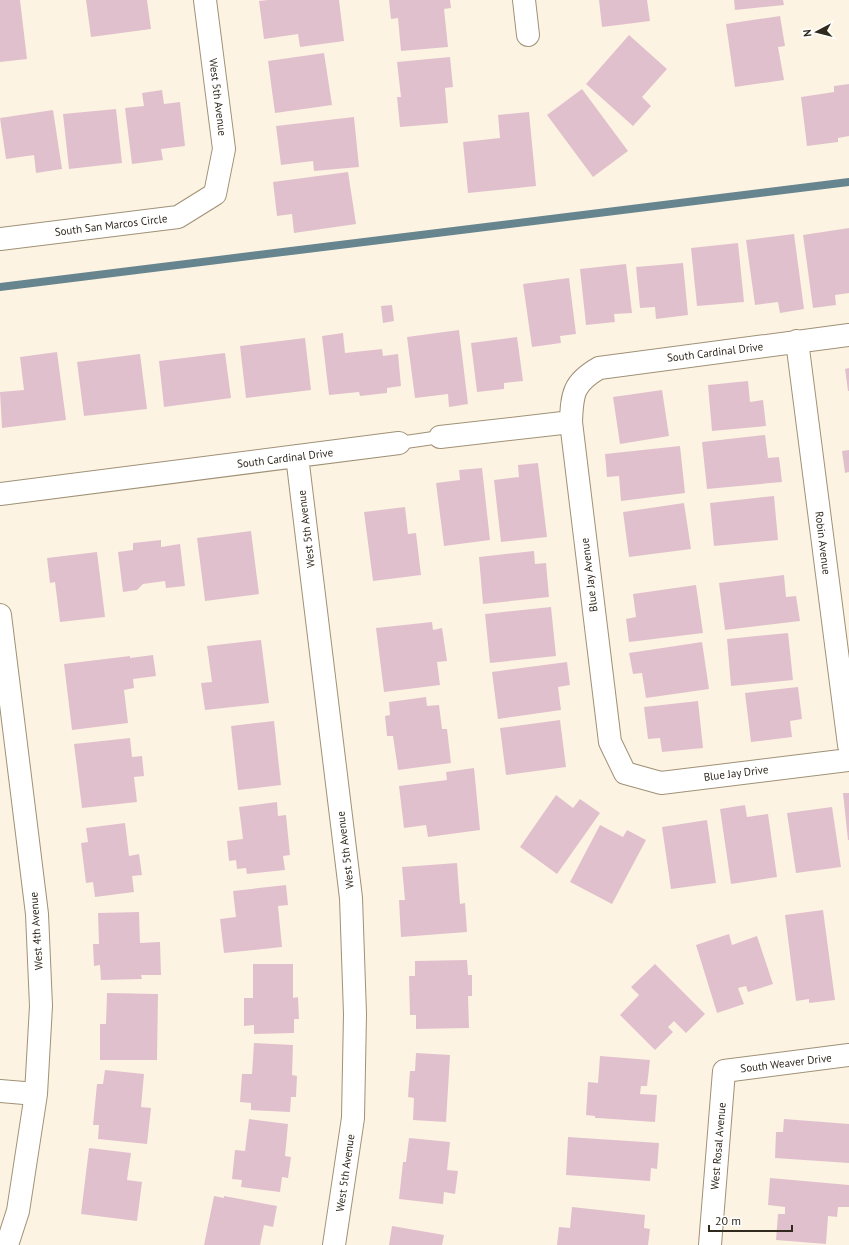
<svg xmlns="http://www.w3.org/2000/svg" width="849" height="1245" viewBox="0 0 849 1245" font-family="'PT Sans',sans-serif">
<rect width="100%" height="100%" fill="#fdf3e2"/>
<g fill="none" stroke-linecap="round" stroke-linejoin="round">
<path stroke="#66858e" stroke-width="8" d="M 0,287 L 849,182"/>
</g>
<path fill="#e1c0ce" d="M 0,0 L 20,0 L 27,59 L 0,62 Z
M 86,0 L 147,0 L 151,29 L 91,37 Z
M 268,0 L 339,0 L 344,41 L 300,47 L 298,34 L 264,39 L 259,1 Z
M 389,0 L 450,0 L 451,8 L 444,9 L 448,47 L 401,51 L 398,18 L 391,19 Z
M 599,0 L 647,0 L 650,21 L 602,27 Z
M 734,0 L 783,0 L 784,5 L 735,10 Z
M 780,16 L 785,46 L 778,47 L 784,80 L 735,87 L 726,24 Z
M 629,35 L 667,69 L 642,97 L 651,106 L 633,126 L 586,84 Z
M 324,53 L 332,105 L 275,113 L 268,61 Z
M 450,57 L 453,87 L 445,88 L 448,123 L 400,127 L 397,97 L 401,97 L 397,62 Z
M 849,84 L 849,136 L 838,138 L 838,142 L 807,146 L 801,97 L 834,92 L 834,86 Z
M 582,89 L 628,151 L 593,177 L 547,115 Z
M 162,90 L 164,104 L 180,102 L 185,146 L 161,149 L 163,160 L 132,164 L 125,108 L 144,106 L 142,93 Z
M 116,109 L 122,163 L 69,169 L 63,114 Z
M 53,110 L 62,169 L 36,173 L 34,155 L 6,159 L 0,118 Z
M 529,112 L 536,186 L 468,193 L 463,142 L 500,138 L 498,115 Z
M 354,117 L 359,167 L 314,171 L 313,161 L 281,165 L 276,126 Z
M 348,172 L 356,224 L 294,233 L 292,214 L 277,216 L 273,182 Z
M 849,228 L 849,293 L 835,295 L 836,305 L 813,308 L 803,235 Z
M 794,234 L 804,309 L 780,313 L 778,302 L 755,305 L 746,240 Z
M 738,243 L 744,302 L 697,306 L 691,248 Z
M 683,263 L 688,315 L 656,319 L 655,307 L 640,308 L 636,267 Z
M 626,264 L 632,313 L 614,314 L 615,322 L 586,325 L 580,269 Z
M 569,278 L 576,334 L 560,336 L 561,343 L 532,347 L 523,284 Z
M 392,305 L 394,321 L 383,323 L 381,306 Z
M 459,330 L 468,404 L 449,407 L 448,394 L 415,398 L 407,337 Z
M 343,333 L 345,353 L 382,349 L 383,356 L 398,354 L 401,386 L 387,388 L 387,393 L 360,396 L 359,392 L 329,395 L 322,336 Z
M 517,337 L 523,381 L 504,383 L 504,389 L 477,392 L 471,343 Z
M 305,338 L 311,390 L 246,398 L 240,346 Z
M 57,352 L 66,420 L 2,428 L 0,392 L 24,390 L 20,357 Z
M 225,353 L 231,398 L 164,407 L 159,361 Z
M 140,354 L 147,409 L 84,416 L 77,362 Z
M 849,368 L 849,391 L 848,391 L 845,369 Z
M 748,381 L 750,402 L 763,400 L 766,426 L 712,431 L 708,385 Z
M 662,390 L 669,436 L 620,444 L 613,397 Z
M 765,435 L 768,458 L 779,457 L 782,482 L 707,489 L 702,442 Z
M 680,446 L 685,493 L 621,501 L 619,476 L 607,477 L 605,454 Z
M 849,450 L 849,472 L 845,473 L 842,451 Z
M 538,463 L 547,537 L 501,542 L 494,480 L 519,477 L 518,465 Z
M 482,468 L 490,540 L 444,546 L 436,483 L 460,480 L 459,470 Z
M 774,496 L 778,540 L 714,546 L 710,503 Z
M 684,503 L 691,549 L 629,557 L 623,512 Z
M 405,507 L 408,534 L 416,533 L 421,575 L 373,581 L 364,512 Z
M 251,531 L 259,594 L 205,601 L 197,538 Z
M 161,540 L 161,547 L 180,544 L 185,586 L 166,588 L 165,581 L 143,584 L 137,590 L 123,592 L 118,552 L 133,550 L 133,543 Z
M 534,551 L 535,564 L 546,563 L 549,597 L 483,604 L 479,557 Z
M 97,552 L 105,617 L 60,622 L 55,582 L 50,583 L 47,558 Z
M 784,575 L 786,597 L 796,596 L 800,621 L 725,630 L 719,583 Z
M 696,585 L 703,633 L 629,642 L 626,619 L 636,617 L 633,594 Z
M 551,607 L 556,656 L 490,663 L 485,614 Z
M 432,622 L 433,630 L 442,628 L 447,661 L 437,662 L 440,685 L 384,692 L 376,628 Z
M 788,633 L 793,680 L 731,686 L 727,639 Z
M 261,640 L 269,703 L 205,710 L 201,683 L 212,682 L 207,646 Z
M 702,642 L 709,689 L 646,698 L 642,673 L 633,674 L 629,653 Z
M 153,655 L 156,676 L 133,679 L 134,688 L 124,690 L 128,723 L 72,730 L 64,664 L 130,656 L 130,658 Z
M 567,662 L 570,685 L 558,687 L 561,710 L 498,719 L 492,672 Z
M 798,687 L 802,719 L 790,721 L 792,737 L 751,742 L 745,693 Z
M 426,697 L 427,706 L 439,705 L 442,729 L 447,729 L 451,763 L 398,770 L 393,736 L 387,736 L 385,716 L 390,715 L 389,702 Z
M 698,701 L 703,748 L 662,752 L 660,738 L 648,739 L 644,707 Z
M 560,720 L 566,767 L 506,775 L 500,728 Z
M 274,721 L 281,785 L 238,790 L 231,726 Z
M 130,738 L 132,757 L 142,756 L 144,776 L 134,777 L 137,802 L 82,808 L 74,744 Z
M 474,768 L 480,830 L 428,837 L 426,825 L 404,828 L 399,786 L 447,780 L 446,772 Z
M 843,793 L 849,793 L 849,840 L 848,840 Z
M 556,795 L 573,808 L 580,799 L 600,813 L 557,874 L 520,847 Z
M 277,802 L 278,816 L 286,815 L 290,855 L 283,856 L 285,870 L 247,874 L 246,868 L 237,869 L 236,860 L 229,861 L 227,841 L 243,839 L 239,807 Z
M 745,805 L 747,817 L 768,814 L 777,877 L 731,884 L 720,809 Z
M 832,807 L 841,867 L 796,873 L 787,813 Z
M 707,820 L 716,883 L 671,889 L 662,827 Z
M 125,823 L 129,856 L 139,854 L 142,875 L 132,876 L 134,892 L 95,897 L 93,882 L 86,883 L 81,843 L 88,842 L 86,828 Z
M 600,825 L 623,837 L 627,830 L 646,840 L 612,904 L 570,882 Z
M 457,863 L 460,904 L 465,903 L 467,932 L 401,937 L 399,900 L 405,900 L 402,867 Z
M 286,885 L 288,905 L 278,906 L 282,947 L 224,953 L 220,919 L 236,917 L 233,891 Z
M 823,910 L 835,1000 L 809,1003 L 809,999 L 796,1001 L 785,915 Z
M 139,912 L 140,943 L 160,942 L 161,975 L 141,975 L 142,979 L 101,980 L 100,965 L 94,966 L 93,944 L 99,944 L 98,913 Z
M 729,934 L 732,945 L 757,936 L 773,984 L 748,992 L 746,986 L 738,988 L 744,1004 L 717,1013 L 696,945 Z
M 467,960 L 468,975 L 472,975 L 472,996 L 468,996 L 469,1028 L 416,1029 L 416,1015 L 410,1015 L 409,976 L 415,976 L 415,961 Z
M 253,964 L 293,964 L 293,998 L 298,997 L 299,1019 L 294,1019 L 294,1033 L 254,1034 L 254,1025 L 244,1026 L 244,998 L 253,998 Z
M 655,964 L 705,1014 L 686,1033 L 674,1021 L 668,1027 L 673,1032 L 655,1050 L 620,1015 L 639,995 L 631,987 Z
M 107,993 L 158,994 L 157,1060 L 100,1060 L 100,1024 L 106,1024 Z
M 254,1043 L 293,1045 L 292,1075 L 297,1076 L 296,1097 L 291,1097 L 290,1112 L 251,1110 L 251,1103 L 240,1102 L 242,1074 L 252,1074 Z
M 416,1053 L 450,1055 L 446,1122 L 413,1120 L 414,1098 L 408,1097 L 410,1071 L 415,1071 Z
M 600,1056 L 650,1060 L 647,1086 L 641,1086 L 640,1094 L 657,1095 L 655,1122 L 598,1118 L 595,1118 L 595,1116 L 586,1115 L 588,1082 L 598,1083 Z
M 105,1070 L 144,1074 L 141,1107 L 151,1108 L 147,1144 L 98,1139 L 99,1125 L 93,1125 L 97,1084 L 103,1084 Z
M 249,1119 L 288,1124 L 285,1156 L 291,1157 L 288,1178 L 282,1177 L 280,1192 L 241,1187 L 242,1180 L 232,1179 L 235,1150 L 245,1151 Z
M 784,1119 L 849,1124 L 849,1163 L 775,1158 L 776,1132 L 783,1132 Z
M 568,1137 L 659,1143 L 657,1169 L 651,1168 L 650,1181 L 566,1175 Z
M 409,1138 L 450,1142 L 447,1170 L 458,1171 L 455,1194 L 444,1192 L 443,1204 L 399,1199 L 403,1162 L 406,1162 Z
M 89,1148 L 131,1153 L 127,1180 L 142,1182 L 137,1221 L 81,1214 Z
M 770,1178 L 849,1185 L 849,1207 L 838,1207 L 837,1217 L 828,1216 L 826,1244 L 776,1240 L 778,1214 L 785,1214 L 785,1207 L 768,1205 Z
M 214,1196 L 224,1198 L 224,1196 L 277,1206 L 273,1227 L 264,1225 L 260,1245 L 204,1245 Z
M 572,1207 L 645,1215 L 644,1228 L 650,1229 L 648,1245 L 557,1245 L 559,1227 L 570,1228 Z
M 392,1226 L 444,1235 L 442,1245 L 389,1245 Z"/>
<g fill="none" stroke-linecap="round" stroke-linejoin="round">
<defs>
<path id="service" d="M 399,443 L 440,437"/>
<path id="minor" d="M 524,0 L 528,35
M 0,239 L 178,217 L 215,194 L 224,149 L 205,0
M 849,335 L 599,368 C 573,383 572,394 571,422 L 610,742 L 625,773 L 661,783 L 849,760
M 797,341 L 849,745
M 440,437 L 571,422
M 297,456 L 351,898 L 355,1014 L 353,1118 L 334,1245
M 0,494 L 399,443
M 0,615 L 37,914 L 41,1006 L 36,1094 L 18,1211 L 7,1245
M 0,1091 L 36,1094
M 710,1245 L 724,1071 L 849,1055"/>
</defs>
<use href="#service" stroke="#a09176" stroke-width="14"/>
<use href="#minor" stroke="#a09176" stroke-width="24"/>
<use href="#service" stroke="#fff" stroke-width="12"/>
<use href="#minor" stroke="#fff" stroke-width="22"/>
</g>
<g text-anchor="middle" stroke-width="4" stroke-linejoin="round" paint-order="stroke">
<g font-size="11" fill="#2f291e" stroke="#fff">
<text transform="translate(218 97) rotate(83)" y="4">West 5th Avenue</text>
<text transform="translate(111 225) rotate(-7)" y="4">South San Marcos Circle</text>
<text transform="translate(715 352) rotate(-7)" y="4">South Cardinal Drive</text>
<text transform="translate(285 458) rotate(-7)" y="4">South Cardinal Drive</text>
<text transform="translate(306 529) rotate(-97)" y="4">West 5th Avenue</text>
<text transform="translate(823 543) rotate(83)" y="4">Robin Avenue</text>
<text transform="translate(589 575) rotate(-97)" y="4">Blue Jay Avenue</text>
<text transform="translate(736 773) rotate(-7)" y="4">Blue Jay Drive</text>
<text transform="translate(345 850) rotate(-97)" y="4">West 5th Avenue</text>
<text transform="translate(36 931) rotate(-94)" y="4">West 4th Avenue</text>
<text transform="translate(786 1063) rotate(-7)" y="4">South Weaver Drive</text>
<text transform="translate(718 1146) rotate(-85)" y="4">West Rosal Avenue</text>
<text transform="translate(345 1173) rotate(-82)" y="4">West 5th Avenue</text>
</g>
</g>
<g transform="translate(817 32) rotate(263)" stroke="#ffffff" stroke-width="3" paint-order="stroke">
<path d="M0-3L7 15L0 10L-7 15Z" fill="#2f291e"/>
<text y="-6" font-size="11" font-weight="bold" text-anchor="middle" fill="#2f291e">N</text>
</g>
<path d="M709 1225v6h83v-6" fill="none" stroke="#2f291e" stroke-width="2"/>
<text x="715" y="1225" font-size="12" fill="#2f291e" stroke="#ffffff" stroke-width="3" paint-order="stroke">20 m</text>
</svg>
